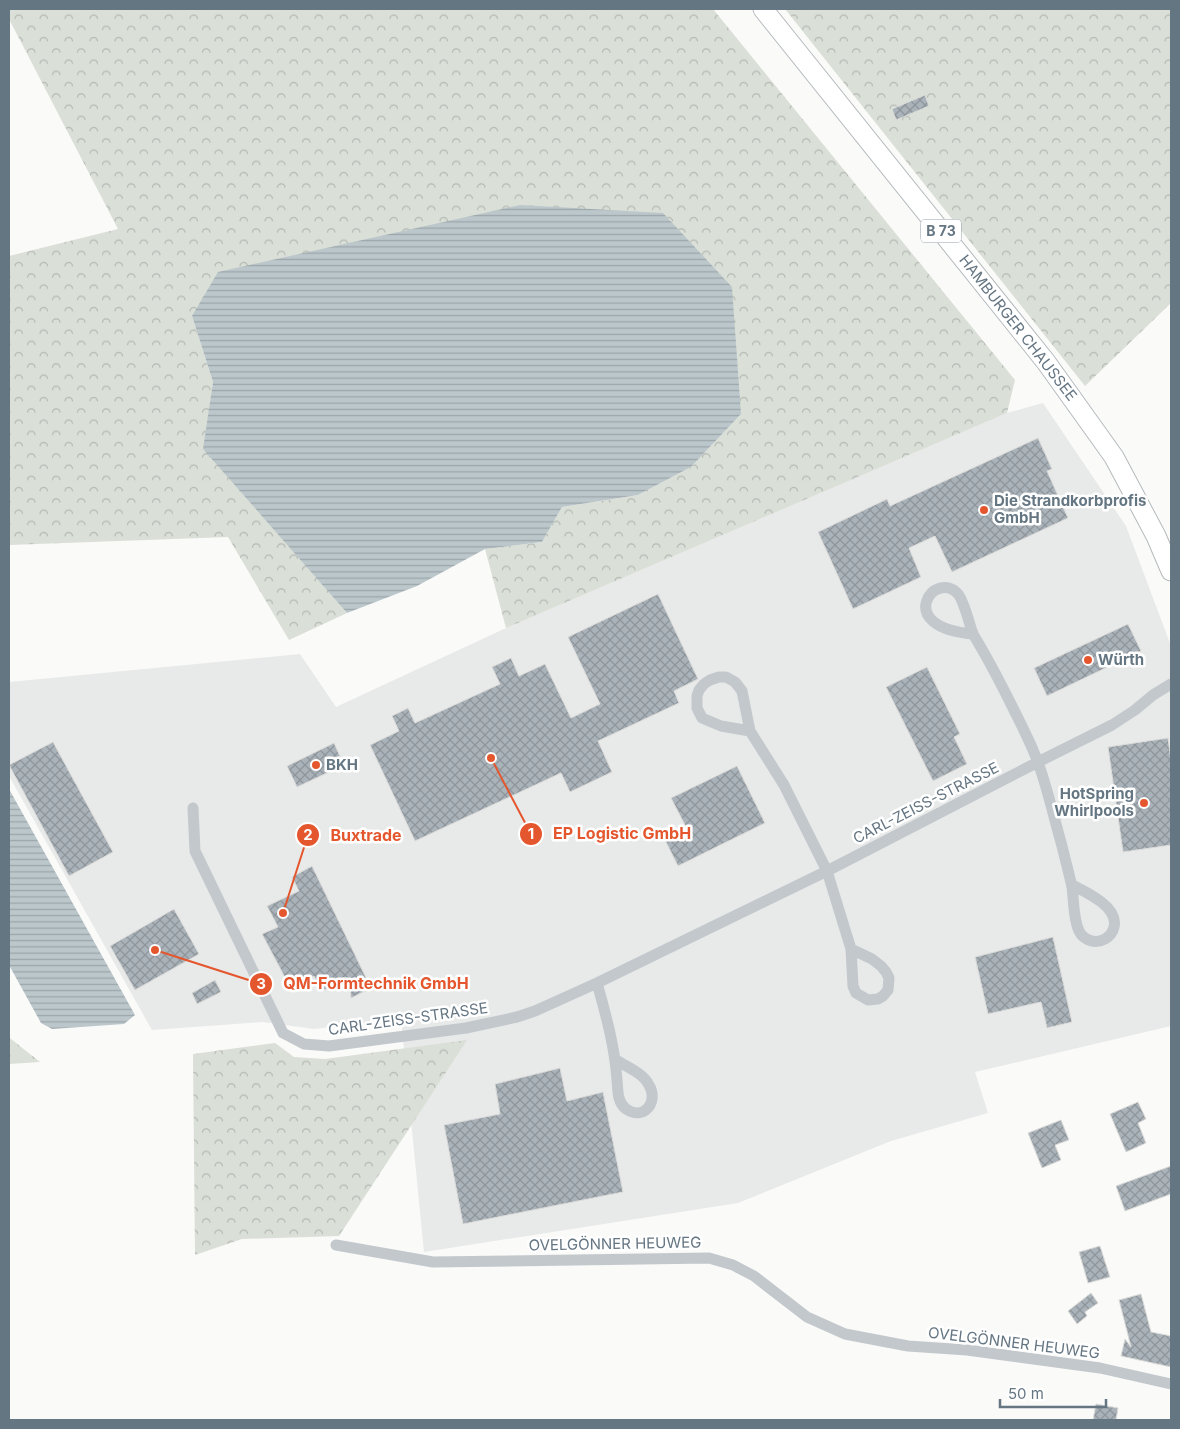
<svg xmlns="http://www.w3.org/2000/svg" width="1180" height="1429" viewBox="0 0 1180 1429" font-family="Inter,sans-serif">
<defs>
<pattern id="grass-tufts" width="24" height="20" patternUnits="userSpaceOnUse" patternTransform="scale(1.25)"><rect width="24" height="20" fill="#dadfd7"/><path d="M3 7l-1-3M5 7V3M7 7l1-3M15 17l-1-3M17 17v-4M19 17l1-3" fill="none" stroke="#b4b9b4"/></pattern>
<pattern id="forest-crowns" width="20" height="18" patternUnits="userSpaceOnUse" patternTransform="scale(1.25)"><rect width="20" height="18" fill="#dadfd7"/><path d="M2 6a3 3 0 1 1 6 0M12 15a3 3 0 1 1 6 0" fill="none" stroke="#b4b9b4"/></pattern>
<pattern id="water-rules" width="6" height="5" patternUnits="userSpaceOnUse" patternTransform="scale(1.25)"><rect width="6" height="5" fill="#bbc7cb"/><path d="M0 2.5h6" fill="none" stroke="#9ca6aa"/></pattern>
<pattern id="building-cross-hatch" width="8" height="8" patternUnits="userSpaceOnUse" patternTransform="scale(1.25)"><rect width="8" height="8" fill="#aab3b9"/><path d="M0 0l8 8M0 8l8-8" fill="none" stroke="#8e969c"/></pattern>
</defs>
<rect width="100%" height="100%" fill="#fafaf8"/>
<path fill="#e8e9e9" d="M 1043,403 L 1126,526 L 1171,646 L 1171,1026 L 975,1072 L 988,1113 L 891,1141 L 738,1203 L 424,1252 L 401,1019 L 314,1029 L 263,1022 L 152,1030 L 9,776 L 9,682 L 300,654 L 336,707 L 506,628 L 1007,413 Z"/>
<path fill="url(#grass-tufts)" d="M 9,1037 L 11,1039 L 40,1062 L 9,1064 Z"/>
<path fill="url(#forest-crowns)" d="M 9,9 L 713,9 L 1015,380 L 1007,413 L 506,628 L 485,549 L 542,542 L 562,507 L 638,495 L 691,467 L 741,414 L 192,316 L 213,382 L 204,449 L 347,613 L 289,640 L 228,537 L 9,545 L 9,256 L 118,229 L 9,19 Z
M 785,9 L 1171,9 L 1171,303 L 1085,386 Z
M 467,1040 L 339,1236 L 242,1239 L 195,1255 L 193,1054 L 275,1043 L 294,1057 L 325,1059 Z"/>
<path fill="url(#water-rules)" d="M 520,205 L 663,213 L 732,287 L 741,414 L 691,467 L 638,495 L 562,507 L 542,542 L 485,549 L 417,586 L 347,613 L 203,449 L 213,382 L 192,316 L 218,272 Z
M 9,789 L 135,1015 L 124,1024 L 52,1029 L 41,1023 L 9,965 Z"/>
<path fill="url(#building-cross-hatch)" stroke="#dcdcda" d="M 925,95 L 929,106 L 896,120 L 892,109 Z
M 1038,438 L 1052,469 L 1047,471 L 1068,518 L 952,572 L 935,536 L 909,548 L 921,577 L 853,609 L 818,532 L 887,499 L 890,506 Z
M 658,594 L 698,679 L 674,691 L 679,703 L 598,741 L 612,772 L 570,792 L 561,773 L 415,841 L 370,745 L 399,731 L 392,716 L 408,708 L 415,723 L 500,684 L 492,667 L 511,658 L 519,676 L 545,664 L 571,718 L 600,704 L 568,637 Z
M 1128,624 L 1141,651 L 1047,696 L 1034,668 Z
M 927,667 L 960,734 L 954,737 L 967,764 L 933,781 L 886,687 Z
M 1168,738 L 1171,760 L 1171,845 L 1123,852 L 1108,747 Z
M 53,742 L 113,852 L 69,876 L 9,765 Z
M 334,743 L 344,765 L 297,787 L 287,766 Z
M 737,766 L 765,823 L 678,866 L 664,838 L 686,827 L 671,798 Z
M 312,866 L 371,988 L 351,998 L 350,987 L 321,990 L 314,976 L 290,987 L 262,934 L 278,927 L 267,906 L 299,891 L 292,877 Z
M 174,909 L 199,954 L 135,990 L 110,946 Z
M 1053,937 L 1072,1022 L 1047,1028 L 1041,1002 L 988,1014 L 975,957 Z
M 215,980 L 221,992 L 197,1004 L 192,993 Z
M 560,1068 L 567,1101 L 603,1092 L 623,1192 L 463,1224 L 444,1125 L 500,1114 L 495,1084 Z
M 1138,1102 L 1146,1119 L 1138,1123 L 1146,1143 L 1126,1152 L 1110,1114 Z
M 1061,1120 L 1069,1140 L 1055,1145 L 1061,1160 L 1042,1168 L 1028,1133 Z
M 1171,1166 L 1171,1194 L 1125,1211 L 1116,1186 Z
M 1100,1246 L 1110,1277 L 1088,1283 L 1079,1252 Z
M 1091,1293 L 1098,1303 L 1085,1312 L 1087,1316 L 1077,1324 L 1068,1311 Z
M 1141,1294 L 1151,1332 L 1171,1336 L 1171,1367 L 1121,1356 L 1125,1339 L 1131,1347 L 1119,1300 Z
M 1096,1404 L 1118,1408 L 1116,1420 L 1093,1420 Z"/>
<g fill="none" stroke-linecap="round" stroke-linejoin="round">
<defs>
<path id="primary" d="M 763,9 L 1046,362 L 1114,457 L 1156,536 L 1171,571"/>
</defs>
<use href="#primary" stroke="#b5babe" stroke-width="21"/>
<path stroke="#c3c8cc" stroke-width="11" d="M 973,634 C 891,627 936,568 958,594 C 964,601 969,623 973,634 C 987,657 999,680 1011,704 C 1024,730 1037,755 1045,784 C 1051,804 1056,825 1062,846 C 1065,859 1069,873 1072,887 C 1074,901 1073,918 1079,931 C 1084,941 1096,944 1105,939 C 1110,936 1113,932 1114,927 C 1119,907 1086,892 1072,885
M 750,731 L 721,726 L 702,718 L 697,708 L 697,696 L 699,690 L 704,684 L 710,680 L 719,677 L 726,677 L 735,682 L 742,691 L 750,731 L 784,785 L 827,871 L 851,949 L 853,986 L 856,993 L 868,1000 L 878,999 L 883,996 L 888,990 L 889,978 L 886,972 L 881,966 L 872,959 L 851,949
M 193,808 L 195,851 L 283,1033 L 304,1044 L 329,1046 L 466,1028 L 517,1017 L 535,1011 L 597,983 L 827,871 L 1038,762 L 1112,725 L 1135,710 L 1153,695 L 1171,684
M 597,983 C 606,1015 615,1048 617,1080 C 618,1090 617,1102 626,1109 C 644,1121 659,1102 649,1085 C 643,1073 627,1067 616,1060
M 336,1245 L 433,1262 L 709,1258 L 733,1265 L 754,1276 L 807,1317 L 845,1334 L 908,1346 L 967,1350 L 1100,1368 L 1171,1384"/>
<use href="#primary" stroke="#fff" stroke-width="19"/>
</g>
<g fill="#e4572e" stroke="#fff" stroke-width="2">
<circle cx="984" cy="510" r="5"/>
<circle cx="1088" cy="660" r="5"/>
<circle cx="316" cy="765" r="5"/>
<circle cx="1144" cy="803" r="5"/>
</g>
<g text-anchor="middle" stroke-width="5" stroke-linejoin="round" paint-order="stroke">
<rect fill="#fff" stroke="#939fa8" stroke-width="1" x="921" y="219.5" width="40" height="23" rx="4"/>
<g font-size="14" font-weight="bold" fill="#657683">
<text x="941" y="236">B 73</text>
</g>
<g font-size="15" fill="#657683" stroke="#fff">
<text transform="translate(1018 328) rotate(52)" y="5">HAMBURGER CHAUSSEE</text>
<text transform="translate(926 803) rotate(-27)" y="5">CARL-ZEISS-STRASSE</text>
<text transform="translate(408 1019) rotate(-8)" y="5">CARL-ZEISS-STRASSE</text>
<text transform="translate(615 1244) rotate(-1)" y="5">OVELGÖNNER HEUWEG</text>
<text transform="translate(1014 1343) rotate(7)" y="5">OVELGÖNNER HEUWEG</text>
</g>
<g font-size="15" font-weight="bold" fill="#657683" stroke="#fff" text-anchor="start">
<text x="994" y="506">Die Strandkorbprofis<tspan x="994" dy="17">GmbH</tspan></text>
<text x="1098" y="665">Würth</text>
<text x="326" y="770">BKH</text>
<text x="1134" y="799" text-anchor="end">HotSpring<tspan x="1134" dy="17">Whirlpools</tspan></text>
</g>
</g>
<path fill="none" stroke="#e4572e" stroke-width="2" d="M491 758L531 834M283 913L308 835M155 950L261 984"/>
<g fill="#e4572e" stroke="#fff" stroke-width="2">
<circle cx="491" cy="758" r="5"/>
<circle cx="283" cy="913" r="5"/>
<circle cx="155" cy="950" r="5"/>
<circle cx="531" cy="834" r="12"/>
<circle cx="308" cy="835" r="12"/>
<circle cx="261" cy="984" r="12"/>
</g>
<g font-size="15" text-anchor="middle" font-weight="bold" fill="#fff">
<text x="531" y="839">1</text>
<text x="308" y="840">2</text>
<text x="261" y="989">3</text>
</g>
<g font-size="16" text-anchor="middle" font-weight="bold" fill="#e4572e" stroke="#fff" stroke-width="5" stroke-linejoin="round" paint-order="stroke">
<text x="622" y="839">EP Logistic GmbH</text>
<text x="366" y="841">Buxtrade</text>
<text x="376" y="989">QM-Formtechnik GmbH</text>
</g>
<rect width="1180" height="1429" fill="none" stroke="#657683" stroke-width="20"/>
<path d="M1000 1399v8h106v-8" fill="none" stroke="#657683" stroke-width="2.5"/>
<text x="1008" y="1399" font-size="15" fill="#657683" stroke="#ffffff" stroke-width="4" paint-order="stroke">50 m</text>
</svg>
